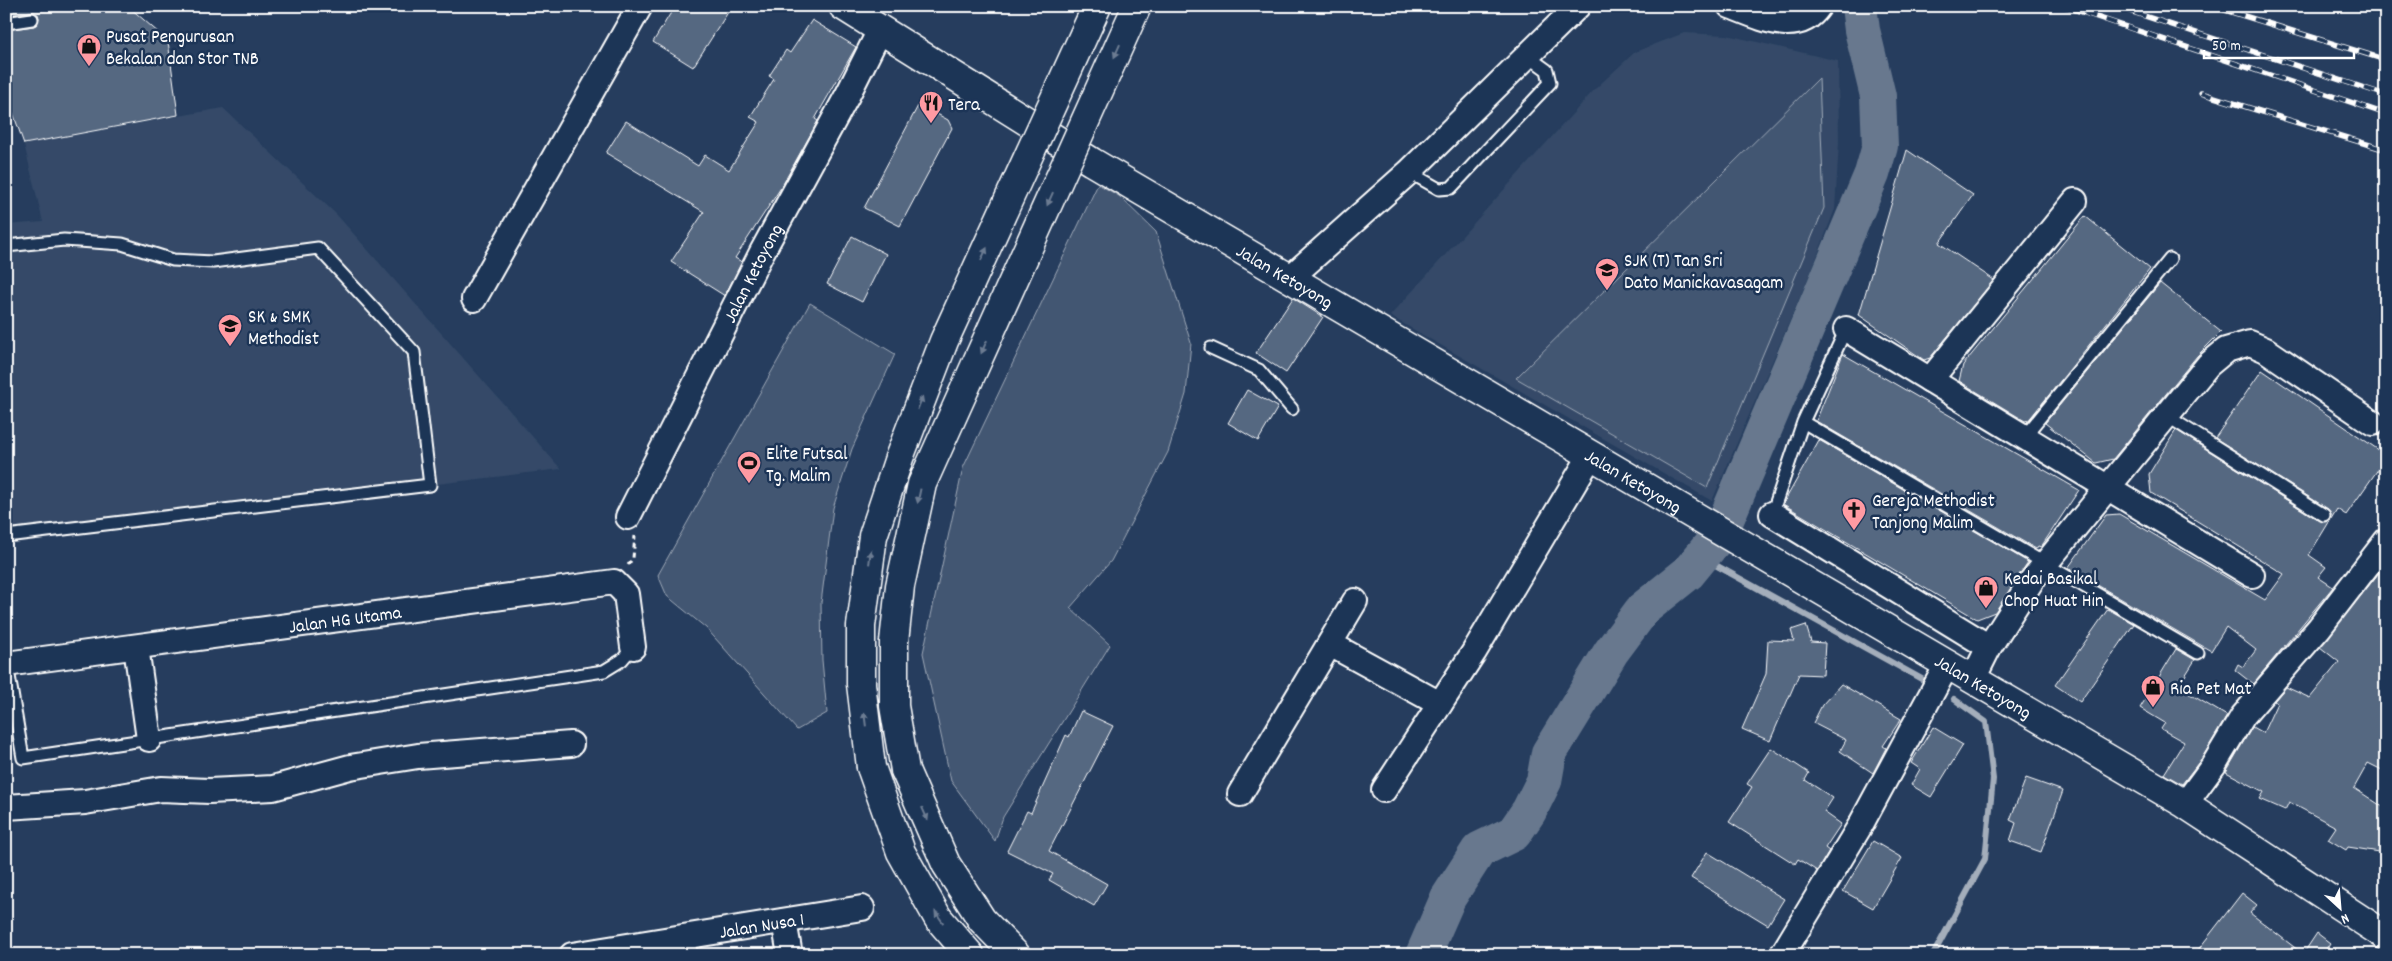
<svg xmlns="http://www.w3.org/2000/svg" width="2392" height="961" viewBox="0 0 2392 961" font-family="Dekko,sans-serif">
<rect width="100%" height="100%" fill="#263d5e"/>
<filter id="ink" filterUnits="userSpaceOnUse"><feTurbulence type="fractalNoise" baseFrequency=".02" numOctaves="2"/><feDisplacementMap in="SourceGraphic" scale="10" xChannelSelector="R" yChannelSelector="G"/><feConvolveMatrix kernelMatrix="1 2 1 2 8 2 1 2 1" color-interpolation-filters="sRGB"/></filter>
<g filter="url(#ink)">
<path fill="#344a68" d="M 1684,33 L 1727,35 L 1838,61 L 1839,142 L 1835,209 L 1813,267 L 1712,501 L 1390,316 L 1595,89 L 1635,52 Z
M 223,108 L 337,215 L 561,469 L 6,536 L 6,225 L 43,222 L 24,144 Z"/>
<path fill="#425672" stroke="#a0aab8" d="M 1819,78 L 1824,208 L 1707,488 L 1516,378 Z
M 1098,184 L 1119,196 L 1156,232 L 1191,343 L 1186,394 L 1168,452 L 1111,561 L 1070,608 L 1110,645 L 1003,817 L 995,841 L 951,781 L 923,653 L 963,468 Z
M 810,303 L 895,354 L 852,449 L 833,508 L 821,603 L 822,660 L 827,713 L 797,730 L 706,628 L 667,596 L 658,575 Z"/>
<g fill="none" stroke-linecap="round" stroke-linejoin="round">
<path stroke="#a4aebb" stroke-width="6" d="M 1701,557 L 1927,682
M 1933,955 L 1985,859 L 1993,779 L 1986,722 L 1954,699"/>
<path stroke="#67788e" stroke-width="36" d="M 1423,955 L 1448,898 L 1479,850 L 1514,833 L 1529,811 L 1544,781 L 1549,753 L 1611,652 L 1643,609 L 1688,573 L 1720,534 L 1872,174 L 1880,146 L 1878,96 L 1862,30 L 1859,6"/>
</g>
<path fill="#556781" stroke="#fff" d="M 6,6 L 128,6 L 168,41 L 178,115 L 24,144 L 6,93 L 6,30 L 34,26 L 37,24 L 39,18 L 38,14 L 31,12 L 6,15 Z
M 675,6 L 732,6 L 693,67 L 653,42 Z
M 812,20 L 856,47 L 815,119 L 818,121 L 782,186 L 735,258 L 742,262 L 725,296 L 671,262 L 704,212 L 606,153 L 626,121 L 698,166 L 705,155 L 729,170 L 759,122 L 750,117 L 774,79 L 769,76 L 786,50 L 790,53 Z
M 919,104 L 948,120 L 952,128 L 900,226 L 864,208 Z
M 1907,150 L 1973,195 L 1939,243 L 1994,280 L 1930,358 L 1924,360 L 1859,315 Z
M 2085,216 L 2150,269 L 2029,420 L 2025,421 L 1959,381 L 1963,365 Z
M 852,236 L 886,254 L 862,302 L 827,284 Z
M 2160,283 L 2221,332 L 2197,356 L 2113,459 L 2096,463 L 2045,423 Z
M 1293,298 L 1323,317 L 1286,373 L 1256,353 Z
M 1843,354 L 2079,490 L 2041,547 L 2038,546 L 2036,549 L 1816,421 Z
M 2262,370 L 2386,455 L 2386,458 L 2346,515 L 2337,509 L 2309,555 L 2326,567 L 2318,577 L 2333,587 L 2253,684 L 2235,670 L 2238,664 L 2243,667 L 2256,650 L 2226,627 L 2211,651 L 2068,568 L 2106,515 L 2119,514 L 2265,600 L 2284,574 L 2151,493 L 2149,474 L 2176,430 L 2320,521 L 2328,521 L 2331,515 L 2328,509 L 2215,438 Z
M 1247,390 L 1278,407 L 1258,441 L 1228,423 Z
M 1819,440 L 2028,562 L 1995,612 L 1977,619 L 1783,504 Z
M 2386,564 L 2386,772 L 2368,763 L 2354,788 L 2386,809 L 2386,853 L 2348,847 L 2346,850 L 2328,839 L 2336,827 L 2289,802 L 2285,810 L 2260,799 L 2264,792 L 2226,772 L 2252,727 L 2263,733 L 2277,703 L 2274,701 L 2286,687 L 2310,698 L 2339,662 L 2320,647 Z
M 2108,609 L 2134,624 L 2080,702 L 2055,685 Z
M 1806,625 L 1811,642 L 1825,643 L 1823,675 L 1799,674 L 1770,741 L 1742,729 L 1766,674 L 1768,640 L 1794,641 L 1791,630 Z
M 2176,649 L 2195,660 L 2178,687 L 2227,716 L 2202,758 L 2182,784 L 2164,774 L 2184,742 L 2161,729 L 2165,723 L 2140,708 Z
M 1841,684 L 1901,719 L 1883,746 L 1886,748 L 1873,773 L 1840,751 L 1846,740 L 1813,723 L 1822,705 Z
M 1081,711 L 1113,726 L 1049,851 L 1107,884 L 1094,906 L 1049,880 L 1053,874 L 1007,851 L 1027,811 L 1031,813 L 1066,735 L 1069,737 Z
M 1933,727 L 1963,745 L 1931,797 L 1911,785 L 1920,769 L 1911,763 Z
M 1771,748 L 1809,773 L 1805,780 L 1833,798 L 1824,812 L 1841,824 L 1825,848 L 1829,851 L 1817,871 L 1798,859 L 1795,864 L 1729,822 L 1752,787 L 1747,784 Z
M 2026,778 L 2063,791 L 2041,852 L 2010,841 L 2016,823 L 2010,820 Z
M 1873,841 L 1902,858 L 1873,908 L 1843,891 Z
M 1707,852 L 1784,899 L 1768,925 L 1691,878 Z
M 2242,893 L 2257,905 L 2250,913 L 2303,954 L 2317,933 L 2330,943 L 2322,955 L 2194,955 Z"/>
<g fill="none" stroke-linecap="round" stroke-linejoin="round">
<defs>
<path id="service" d="M 6,23 L 32,19
M 1409,172 L 1439,189 L 1451,188 L 1550,83 L 1547,70 L 1529,57
M 6,246 L 64,240 L 122,244 L 173,260 L 213,262 L 318,248 L 414,352 L 430,485 L 6,536
M 1211,348 L 1259,370 L 1292,409
M 2167,416 L 2324,515
M 1803,422 L 2198,653
M 2024,437 L 2170,259
M 1772,514 L 1803,422 L 1846,329
M 7,664 L 23,758 L 604,671 L 622,660 L 633,647
M 689,936 L 691,955"/>
<g id="minor">
<path d="M 1730,6 C 1759,17 1798,38 1819,6"/>
<path d="M 1290,278 L 1409,172 L 1578,6"/>
<path d="M 474,299 L 640,6"/>
<path d="M 1846,329 L 2252,575"/>
<path d="M 1930,380 L 2075,201"/>
<path d="M 1772,514 L 1989,647"/>
<path id="s1" d="M 628,517 L 762,252 L 847,96 L 880,30"/>
<path d="M 1330,644 L 1440,704"/>
<path d="M 136,647 L 149,739"/>
<path id="s2" d="M 6,664 L 614,582 L 626,594 L 633,647"/>
<path d="M 1973,679 L 1989,647 L 2032,580 L 2208,365 L 2226,350 L 2250,343 L 2266,350 L 2373,423"/>
<path d="M 1384,790 L 1474,652 L 1591,455"/>
<path d="M 1240,794 L 1355,601"/>
<path d="M 2185,804 L 2213,766 L 2243,716 L 2319,628 L 2386,541"/>
<path d="M 6,807 L 85,802 L 161,789 L 209,791 L 273,788 L 350,767 L 418,756 L 571,744"/>
<path d="M 784,921 L 790,955"/>
<path id="s3" d="M 572,955 L 862,908"/>
<path d="M 1782,955 L 1860,826 L 1947,665"/>
</g>
<g id="tertiary">
<path id="s4" d="M 843,6 L 1092,162 L 2185,804 L 2386,936"/>
</g>
<path id="secondary" d="M 871,767 L 901,852 L 938,918 L 970,955
M 905,770 L 946,864 L 982,920 L 1016,955"/>
</defs>
<use href="#service" stroke="#fff" stroke-width="15"/>
<use href="#minor" stroke="#fff" stroke-width="28"/>
<use href="#tertiary" stroke="#fff" stroke-width="31"/>
<use href="#secondary" stroke="#fff" stroke-width="31"/>
<path stroke="#fff" stroke-width="3" stroke-dasharray="5 4" stroke-linecap="butt" d="M 628,565 L 633,558 L 635,536"/>
<use href="#service" stroke="#1d3557" stroke-width="11"/>
<use href="#minor" stroke="#1d3557" stroke-width="24"/>
<use href="#tertiary" stroke="#1d3557" stroke-width="28"/>
<use href="#secondary" stroke="#1d3557" stroke-width="28"/>
<defs>
<path id="rail" d="M 2064,6 L 2386,114
M 2114,6 L 2386,95
M 2212,6 L 2386,60
M 2201,93 L 2386,150"/>
</defs>
<use href="#rail" stroke="#fff" stroke-width="5.5"/>
<use href="#rail" stroke="#1d3557" stroke-width="4" stroke-dasharray="11" stroke-linecap="butt"/>
<defs>
<path id="secondary-bridge" d="M 871,767 L 861,684 L 861,626 L 873,536 L 899,458 L 944,341 L 1097,6
M 905,770 L 894,706 L 894,642 L 900,586 L 922,484 L 1137,6"/>
</defs>
<use href="#secondary-bridge" stroke="#fff" stroke-width="31" stroke-linecap="butt"/>
<use href="#secondary-bridge" stroke="#1d3557" stroke-width="28"/>
</g>
<defs><path id="oneway-solid" d="M-6-.8H1V-3.2L6.5 0L1 3.2V.8H-6Z" transform="scale(1.25)"/></defs>
<g fill="#6c7c92">
<use href="#oneway-solid" transform="translate(1117 51) rotate(114)"/>
<use href="#oneway-solid" transform="translate(1050 199) rotate(114)"/>
<use href="#oneway-solid" transform="translate(984 254) rotate(-65)"/>
<use href="#oneway-solid" transform="translate(984 347) rotate(114)"/>
<use href="#oneway-solid" transform="translate(920 403) rotate(-69)"/>
<use href="#oneway-solid" transform="translate(919 496) rotate(102)"/>
<use href="#oneway-solid" transform="translate(870 557) rotate(-83)"/>
<use href="#oneway-solid" transform="translate(865 719) rotate(-97)"/>
<use href="#oneway-solid" transform="translate(925 814) rotate(66)"/>
<use href="#oneway-solid" transform="translate(939 917) rotate(-125)"/>
</g>
</g>
<defs>
<symbol id="shop-pin" viewBox="-11 -11 22 30"><path d="M0 17L-7.5 6A9.5 9.5 0 1 1 7.5 6Z" fill="#ff9aa2" stroke="#1d3557"/><path d="M-5-2.5h2.3a2.7 3.5 0 0 1 5.4 0H5L5.5 6h-11ZM-1.5-2.5h3a1.5 2.3 0 0 0-3 0Z" fill="#111"/></symbol>
<symbol id="restaurant-pin" viewBox="-11 -11 22 30"><path d="M0 17L-7.5 6A9.5 9.5 0 1 1 7.5 6Z" fill="#ff9aa2" stroke="#1d3557"/><path d="M-5-6h1v4h1v-4h1v4h1v-4h1v5L-1.5 .5V6h-2V.5L-5-1ZM5-6V6H3V1.5H1.5Q1.5-4 5-6Z" fill="#111"/></symbol>
<symbol id="school-pin" viewBox="-11 -11 22 30"><path d="M0 17L-7.5 6A9.5 9.5 0 1 1 7.5 6Z" fill="#ff9aa2" stroke="#1d3557"/><path d="M0-5L7-2L0 1L-7-2ZM-4 1L0 2.5L4 1V4Q0 6-4 4Z" fill="#111"/></symbol>
<symbol id="stadium-pin" viewBox="-11 -11 22 30"><path d="M0 17L-7.5 6A9.5 9.5 0 1 1 7.5 6Z" fill="#ff9aa2" stroke="#1d3557"/><path d="M0-5a6.5 5 0 1 0 0 10a6.5 5 0 1 0 0-10ZM-3.5-1.8h7v3.6h-7Z" fill="#111"/></symbol>
<symbol id="church-pin" viewBox="-11 -11 22 30"><path d="M0 17L-7.5 6A9.5 9.5 0 1 1 7.5 6Z" fill="#ff9aa2" stroke="#1d3557"/><path d="M-1.2-6h2.4v3.5h3.3v2.4h-3.3V6h-2.4V-.1h-3.3v-2.4h3.3Z" fill="#111"/></symbol>
</defs>
<g fill-rule="evenodd">
<use href="#shop-pin" x="75" y="32" width="28" height="38"/>
<use href="#restaurant-pin" x="917" y="89" width="28" height="38"/>
<use href="#school-pin" x="1593" y="256" width="28" height="38"/>
<use href="#school-pin" x="216" y="312" width="28" height="38"/>
<use href="#stadium-pin" x="735" y="449" width="28" height="38"/>
<use href="#church-pin" x="1840" y="496" width="28" height="38"/>
<use href="#shop-pin" x="1972" y="574" width="28" height="38"/>
<use href="#shop-pin" x="2139" y="673" width="28" height="38"/>
</g>
<g text-anchor="middle" stroke-width="5" stroke-linejoin="round" paint-order="stroke">
<g font-size="19" fill="#fff" stroke="#1d3557" text-anchor="start">
<text x="106" y="42">Pusat Pengurusan<tspan x="106" dy="22">Bekalan dan Stor TNB</tspan></text>
<text x="948" y="110">Tera</text>
<text x="1624" y="266">SJK (T) Tan Sri<tspan x="1624" dy="22">Dato Manickavasagam</tspan></text>
<text x="248" y="322">SK &amp; SMK<tspan x="248" dy="22">Methodist</tspan></text>
<text x="766" y="459">Elite Futsal<tspan x="766" dy="22">Tg. Malim</tspan></text>
<text x="1872" y="506">Gereja Methodist<tspan x="1872" dy="22">Tanjong Malim</tspan></text>
<text x="2004" y="584">Kedai Basikal<tspan x="2004" dy="22">Chop Huat Hin</tspan></text>
<text x="2170" y="694">Ria Pet Mat</text>
</g>
<g font-size="19" fill="#fff" stroke="#1d3557">
<text dy="7" stroke="none"><textPath href="#s1" startOffset="274">Jalan Ketoyong</textPath></text>
<text dy="7" stroke="none"><textPath href="#s4" startOffset="518">Jalan Ketoyong</textPath></text>
<text dy="7" stroke="none"><textPath href="#s4" startOffset="922">Jalan Ketoyong</textPath></text>
<text dy="7" stroke="none"><textPath href="#s2" startOffset="342">Jalan HG Utama</textPath></text>
<text dy="7" stroke="none"><textPath href="#s4" startOffset="1328">Jalan Ketoyong</textPath></text>
<text dy="7" stroke="none"><textPath href="#s3" startOffset="192">Jalan Nusa 1</textPath></text>
</g>
</g>
<rect width="2392" height="961" fill="none" stroke="#1d3557" stroke-width="25"/>
<rect x="12" y="12" width="2367" height="936" fill="none" stroke="#fff" stroke-width="2" filter="url(#ink)"/>
<g transform="translate(2340 908) rotate(154)" stroke="#1d3557" stroke-width="4" paint-order="stroke">
<path d="M0-4L9 19L0 12L-9 19Z" fill="#ffffff"/>
<text y="-8" font-size="14" font-weight="bold" text-anchor="middle" fill="#ffffff">N</text>
</g>
<path d="M2204 50v8h150v-8" fill="none" stroke="#ffffff" stroke-width="2.5"/>
<text x="2212" y="50" font-size="15" fill="#ffffff" stroke="#1d3557" stroke-width="4" paint-order="stroke">50 m</text>
</svg>
